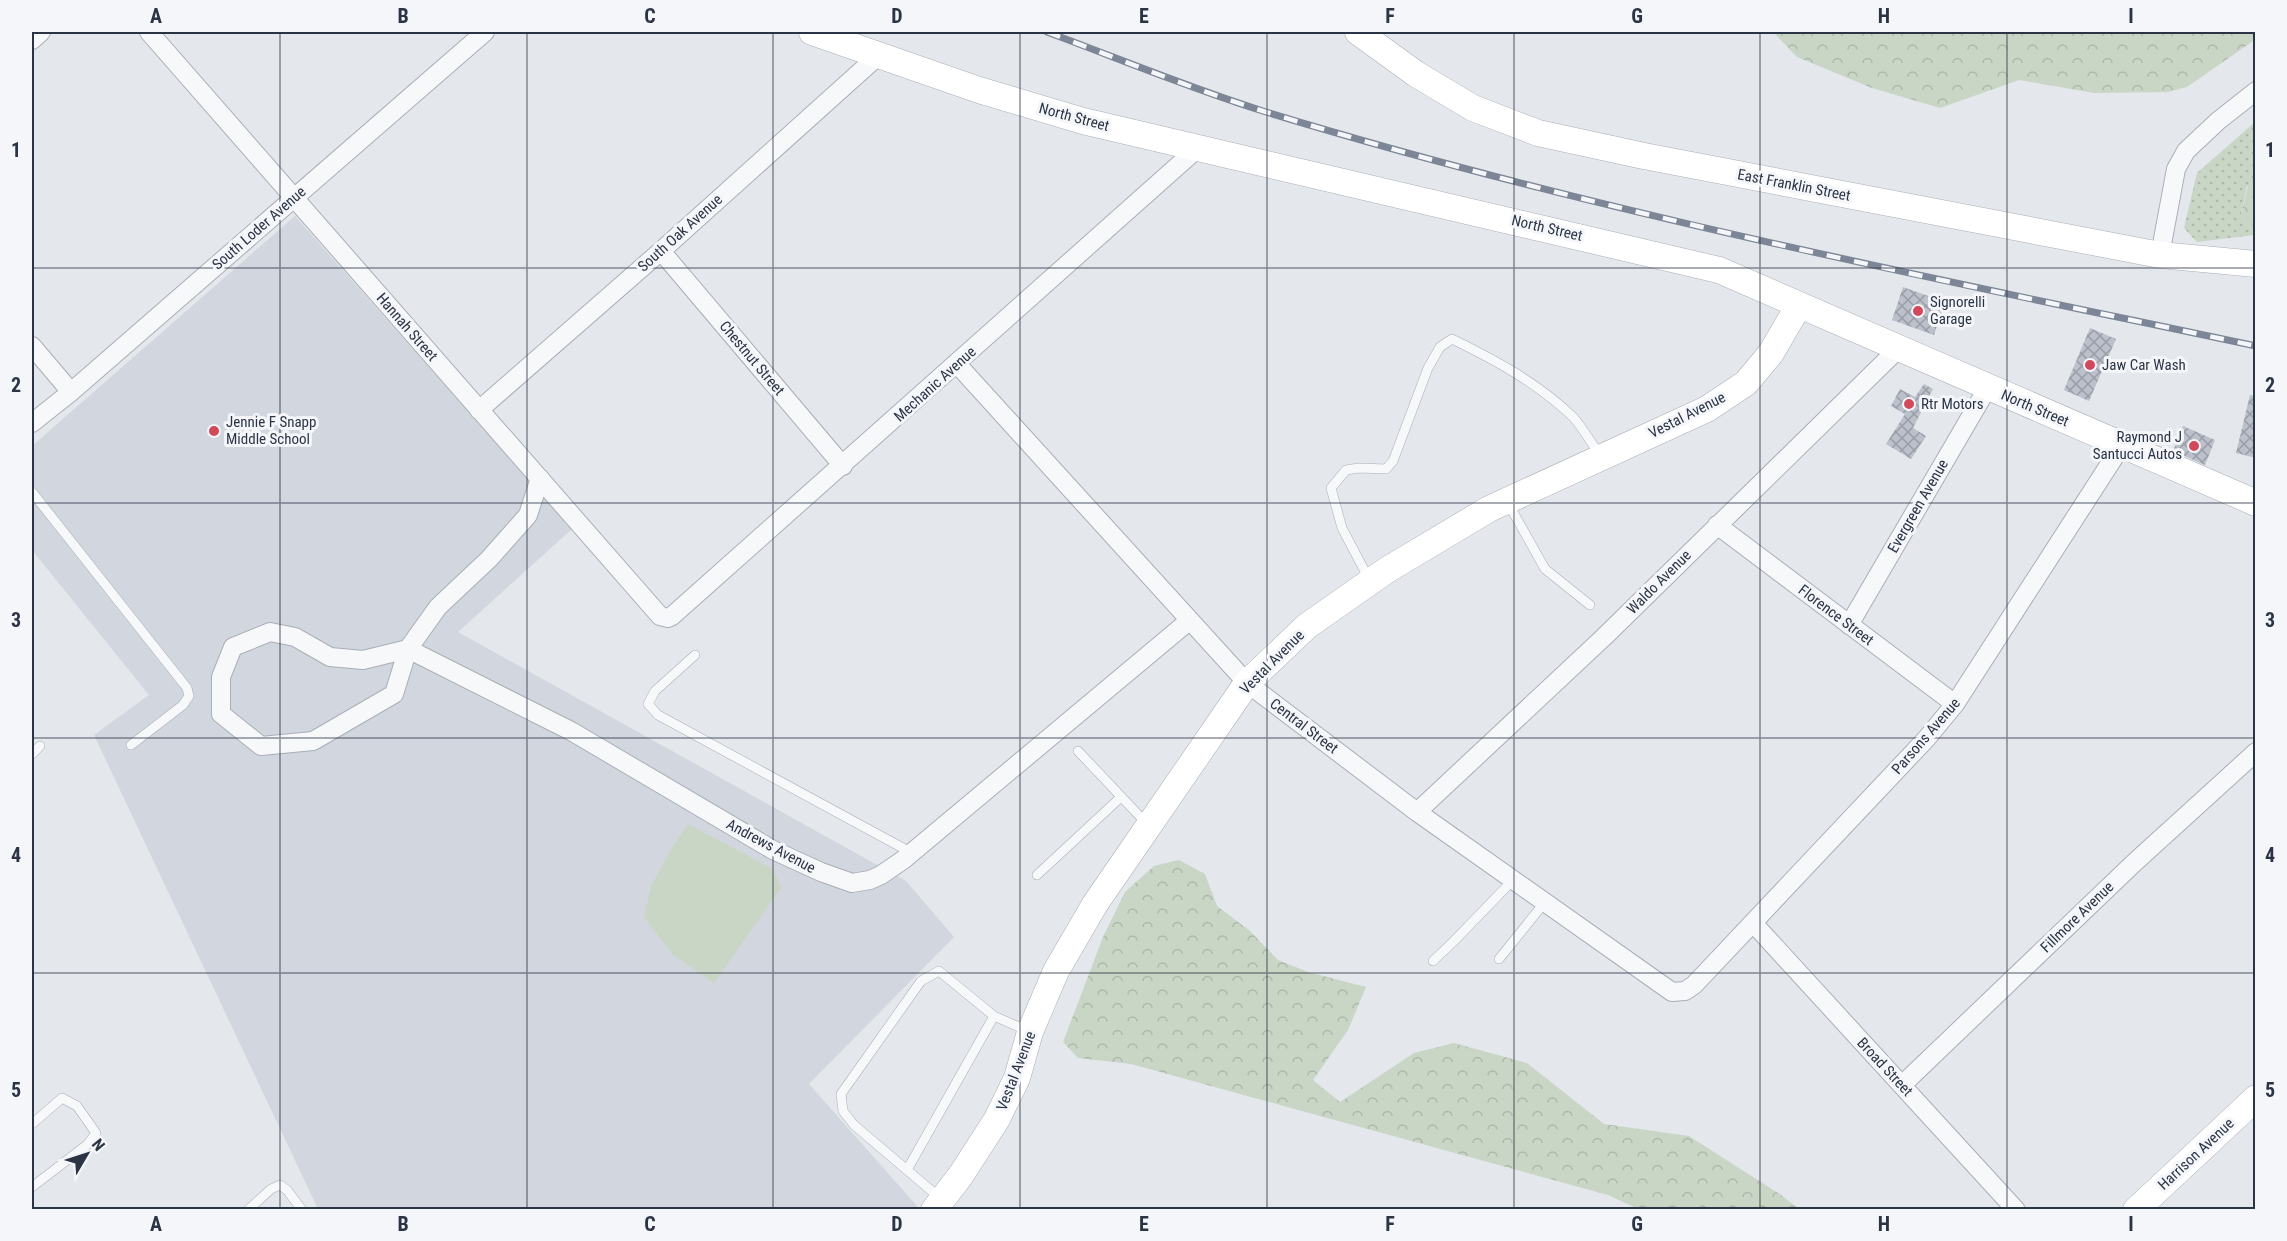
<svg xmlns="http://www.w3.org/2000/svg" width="2287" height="1241" viewBox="0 0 2287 1241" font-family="'Roboto Condensed',sans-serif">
<defs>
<pattern id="grass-dots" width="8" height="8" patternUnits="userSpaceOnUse" patternTransform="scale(1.5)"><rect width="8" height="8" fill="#c9d6c5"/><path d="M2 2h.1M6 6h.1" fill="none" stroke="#adb8ab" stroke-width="1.8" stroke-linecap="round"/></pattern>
<pattern id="forest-crowns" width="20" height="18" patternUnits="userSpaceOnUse" patternTransform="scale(1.5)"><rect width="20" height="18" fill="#c9d6c5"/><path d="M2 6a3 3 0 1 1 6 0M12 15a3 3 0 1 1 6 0" fill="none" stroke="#adb8ab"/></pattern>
<pattern id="building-cross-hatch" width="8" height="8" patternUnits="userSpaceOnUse" patternTransform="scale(1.5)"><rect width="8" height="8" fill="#bbc0ca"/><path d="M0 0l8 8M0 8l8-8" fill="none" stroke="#989da6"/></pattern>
</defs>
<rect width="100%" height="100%" fill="#e4e7ec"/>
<path fill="#d2d6de" d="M 295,216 L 572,529 L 458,632 L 906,881 L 954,937 L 809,1084 L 917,1206 L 913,1210 L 318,1209 L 94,735 L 149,695 L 32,550 L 32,446 Z"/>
<path fill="url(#grass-dots)" d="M 2255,122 L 2255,186 L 2247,186 L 2241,215 L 2254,235 L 2197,242 L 2184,228 L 2197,173 Z"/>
<path fill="url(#forest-crowns)" d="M 1773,32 L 2255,32 L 2256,39 L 2187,87 L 2168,92 L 2094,93 L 2019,80 L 1940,108 L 1872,88 L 1797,57 Z
M 2248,186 L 2255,186 L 2256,235 L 2254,235 L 2241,215 Z
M 1179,860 L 1205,874 L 1217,906 L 1250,931 L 1278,960 L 1308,972 L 1366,987 L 1348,1030 L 1313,1080 L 1340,1102 L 1414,1053 L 1454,1043 L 1527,1063 L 1604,1124 L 1689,1136 L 1781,1195 L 1799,1209 L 1638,1209 L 1608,1195 L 1131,1064 L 1078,1058 L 1063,1042 L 1103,937 L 1125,892 L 1154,866 Z"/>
<path fill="#c9d6c5" d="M 688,824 L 773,869 L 781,888 L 714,983 L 672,954 L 644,917 L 651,886 L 672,848 Z"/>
<path fill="url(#building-cross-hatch)" d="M 1903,287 L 1945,302 L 1934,335 L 1892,320 Z
M 2090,328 L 2116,339 L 2089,401 L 2064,390 Z
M 1924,384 L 1933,389 L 1913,428 L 1926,436 L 1911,459 L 1886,444 L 1905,414 L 1891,406 L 1900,389 L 1915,397 Z
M 2250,395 L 2256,396 L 2256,458 L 2236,453 Z
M 2183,426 L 2215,440 L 2205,465 L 2173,451 Z"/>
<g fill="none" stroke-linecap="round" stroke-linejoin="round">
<defs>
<path id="lane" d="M 32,492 L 187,688 L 189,696 L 183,705 L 131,745
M 1508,503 L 1545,569 L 1590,605
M 1370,581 L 1342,528 L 1331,488 L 1346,470 L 1359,468 L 1386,469 L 1393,461 L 1428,368 L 1440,347 L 1452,339 C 1495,360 1538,383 1573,417 C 1583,428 1591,443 1600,455
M 695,655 L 655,691 L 648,704 L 658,715 L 912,853
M 1078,751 L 1148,825
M 32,754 L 40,746
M 1037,875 L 1121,797
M 1499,959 L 1545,902
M 1433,961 L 1454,941 L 1513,880
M 32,1124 L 62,1098 L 77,1106 L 96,1133 L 88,1144 L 32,1187
M 907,1170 L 994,1016
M 940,1198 L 854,1125 L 843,1111 L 841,1094 L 921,981 L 939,971 L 994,1016 L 1028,1031
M 248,1210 L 271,1189 L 280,1185 L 287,1190 L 302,1210"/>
<path id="street" d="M 149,32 L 660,616 L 668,618 L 672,616 L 1199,147
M 32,40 L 41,32
M 661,251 L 843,466
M 2160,255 L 2176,169 L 2186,151 L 2218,121 L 2256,91
M 32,346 L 71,392
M 957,364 L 1247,683 L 1417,812 L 1672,992 L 1685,991 L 1694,985 L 1927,738 L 1955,704 L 2122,445
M 479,410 L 661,251 L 879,55
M 32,423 L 71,392 L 485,32
M 1717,525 L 1955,704
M 1849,625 L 1988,387
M 408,649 L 571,731 L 773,850 L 821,872 L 852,883 L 870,880 L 881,875 L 903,860 L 1190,620
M 408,649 L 363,660 L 330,657 L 295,637 L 270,632 L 233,647 L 221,677 L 221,714 L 261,746 L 313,741 L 394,694 L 408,649 L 438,607 L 489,559 L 528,515 L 540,478
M 1417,812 L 1604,637 L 1898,349
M 1754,924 L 2016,1210
M 1902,1085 L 2135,862 L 2256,752"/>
<path id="secondary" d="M 812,32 L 979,90 L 1083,121 L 1719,270 L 2256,503
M 1358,32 L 1416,74 L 1473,108 L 1538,133 L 1644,156 L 2160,255 L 2256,264
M 934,1210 L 961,1175 L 997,1119 L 1017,1078 L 1030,1032 L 1056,971 L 1095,904 L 1247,683 L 1307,626 L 1387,570 L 1489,509 L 1707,409 L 1746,383 L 1771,353 L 1799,305
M 2136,1210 L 2256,1098"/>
</defs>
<use href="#lane" stroke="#a9aeb7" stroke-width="10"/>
<use href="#street" stroke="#a9aeb7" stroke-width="20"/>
<use href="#secondary" stroke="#a9aeb7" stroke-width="27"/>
<use href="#lane" stroke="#f7f8fa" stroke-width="9"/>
<use href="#street" stroke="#f7f8fa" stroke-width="18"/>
<use href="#secondary" stroke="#fff" stroke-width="26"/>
<defs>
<path id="rail" d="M 1047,32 C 1120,59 1192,89 1266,112 C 1590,211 1924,276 2256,346"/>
</defs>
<use href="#rail" stroke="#7d8696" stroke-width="7"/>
<use href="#rail" stroke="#f4f6f9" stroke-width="4.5" stroke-dasharray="14" stroke-linecap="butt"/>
</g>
<path fill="none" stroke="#2b3445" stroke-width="1.5" stroke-opacity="0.55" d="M 280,32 L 280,1210M 527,32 L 527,1210M 773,32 L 773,1210M 1020,32 L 1020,1210M 1267,32 L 1267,1210M 1514,32 L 1514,1210M 1760,32 L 1760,1210M 2007,32 L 2007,1210M 32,268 L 2256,268M 32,503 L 2256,503M 32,738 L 2256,738M 32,973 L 2256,973"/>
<g fill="#d1495b" stroke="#f4f6f9" stroke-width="2">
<circle cx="1918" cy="311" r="6"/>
<circle cx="2090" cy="365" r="6"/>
<circle cx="1909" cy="404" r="6"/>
<circle cx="214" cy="431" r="6"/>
<circle cx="2194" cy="446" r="6"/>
</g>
<g text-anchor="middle" stroke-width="6" stroke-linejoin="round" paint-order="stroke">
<g font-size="15" fill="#2b3445" stroke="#f4f6f9">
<text transform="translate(1074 117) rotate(15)" y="5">North Street</text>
<text transform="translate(1794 185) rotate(11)" y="5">East Franklin Street</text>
<text transform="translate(259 228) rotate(-41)" y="5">South Loder Avenue</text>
<text transform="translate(1547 228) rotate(13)" y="5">North Street</text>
<text transform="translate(680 233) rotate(-42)" y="5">South Oak Avenue</text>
<text transform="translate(407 327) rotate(49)" y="5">Hannah Street</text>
<text transform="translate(752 358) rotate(50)" y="5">Chestnut Street</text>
<text transform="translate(935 384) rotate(-42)" y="5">Mechanic Avenue</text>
<text transform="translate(2035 408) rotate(23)" y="5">North Street</text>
<text transform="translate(1687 415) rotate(-27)" y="5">Vestal Avenue</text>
<text transform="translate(1918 506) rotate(-60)" y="5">Evergreen Avenue</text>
<text transform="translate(1659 582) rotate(-45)" y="5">Waldo Avenue</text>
<text transform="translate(1836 615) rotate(37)" y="5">Florence Street</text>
<text transform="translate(1272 662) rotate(-45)" y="5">Vestal Avenue</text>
<text transform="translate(1304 726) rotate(37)" y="5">Central Street</text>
<text transform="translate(1926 736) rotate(-49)" y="5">Parsons Avenue</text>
<text transform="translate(771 846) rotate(28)" y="5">Andrews Avenue</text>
<text transform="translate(2077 917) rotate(-44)" y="5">Fillmore Avenue</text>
<text transform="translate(1885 1067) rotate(47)" y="5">Broad Street</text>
<text transform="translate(1016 1071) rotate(-69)" y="5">Vestal Avenue</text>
<text transform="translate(2196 1154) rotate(-43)" y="5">Harrison Avenue</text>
</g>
<g font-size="15" fill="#2b3445" stroke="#f4f6f9" text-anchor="start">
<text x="1930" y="307">Signorelli<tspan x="1930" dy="17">Garage</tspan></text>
<text x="2102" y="370">Jaw Car Wash</text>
<text x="1921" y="409">Rtr Motors</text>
<text x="226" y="427">Jennie F Snapp<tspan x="226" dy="17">Middle School</tspan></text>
<text x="2182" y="442" text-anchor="end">Raymond J<tspan x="2182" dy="17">Santucci Autos</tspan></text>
</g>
</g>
<rect width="2287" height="1241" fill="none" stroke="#f4f6f9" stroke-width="66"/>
<g transform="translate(87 1154) rotate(51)" stroke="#f4f6f9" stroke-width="4.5" paint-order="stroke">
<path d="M0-4.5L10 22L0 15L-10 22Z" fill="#2b3445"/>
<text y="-9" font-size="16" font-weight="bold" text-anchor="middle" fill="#2b3445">N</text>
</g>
<rect x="33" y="33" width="2221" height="1175" fill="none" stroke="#2b3445" stroke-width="2"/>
<g font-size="20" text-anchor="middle" font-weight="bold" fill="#2b3445">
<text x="156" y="23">A</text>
<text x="403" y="23">B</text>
<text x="650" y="23">C</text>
<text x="897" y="23">D</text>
<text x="1144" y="23">E</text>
<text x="1390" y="23">F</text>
<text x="1637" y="23">G</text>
<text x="1884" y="23">H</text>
<text x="2131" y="23">I</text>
<text x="16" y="157">1</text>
<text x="2270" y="157">1</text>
<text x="16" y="392">2</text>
<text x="2270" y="392">2</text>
<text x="16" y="627">3</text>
<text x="2270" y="627">3</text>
<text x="16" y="862">4</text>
<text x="2270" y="862">4</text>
<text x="16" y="1097">5</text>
<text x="2270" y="1097">5</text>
<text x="156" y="1231">A</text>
<text x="403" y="1231">B</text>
<text x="650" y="1231">C</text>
<text x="897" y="1231">D</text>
<text x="1144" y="1231">E</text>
<text x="1390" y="1231">F</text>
<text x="1637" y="1231">G</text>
<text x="1884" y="1231">H</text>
<text x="2131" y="1231">I</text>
</g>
</svg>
